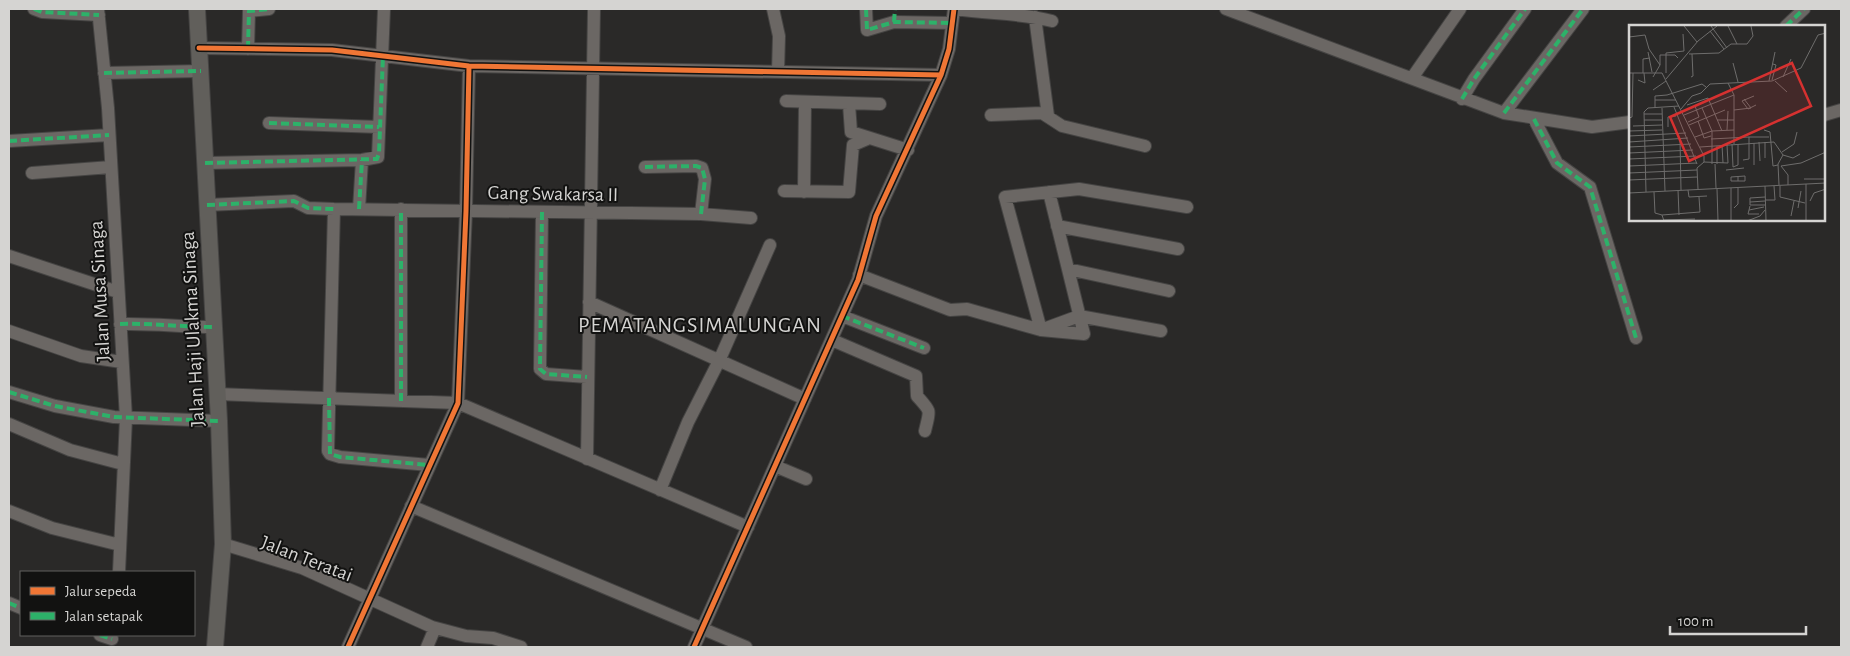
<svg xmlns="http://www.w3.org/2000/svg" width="1850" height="656" viewBox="0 0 1850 656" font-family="'Alegreya Sans',sans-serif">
<rect width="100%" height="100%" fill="#2a2928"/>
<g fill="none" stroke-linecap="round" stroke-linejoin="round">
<defs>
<path id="minor" d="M 34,9 L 42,12 L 99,15
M 98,9 L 108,108 L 126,418 L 119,572
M 773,9 L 779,36 L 778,72
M 866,9 L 867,30 L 894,22 L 952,23
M 956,9 C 988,14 1021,13 1052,21
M 1226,9 L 1504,113 L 1592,127 L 1630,122
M 1035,17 L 1048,116
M 1786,26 L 1804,9
M 199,48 L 332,50 L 469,66 L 941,75
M 248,49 L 249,11 L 269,9
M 104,73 L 201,71
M 1412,78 L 1460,9
M 1462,99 L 1474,79 L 1525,9
M 786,101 L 880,104
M 849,104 L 851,132 L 908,150
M 1504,113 L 1583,9
M 991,115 L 1042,113 L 1062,126 L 1145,146
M 1824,115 L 1841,110
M 1534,119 L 1557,163 L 1590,187 L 1636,338
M 269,123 L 379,127
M 9,141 L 109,135
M 205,163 L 362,160 L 378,157 L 384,9
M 645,167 L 696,166 L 702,168 L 705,179 L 701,214
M 32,173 L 111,167
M 784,191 L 849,192 L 853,145 L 867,139
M 804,192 L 805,103
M 207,205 L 294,201 L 308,208 L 334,209 L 701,214 L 751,218
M 334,209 L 328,451 L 330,454 L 340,457 L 429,465
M 359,209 L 362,160
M 542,212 L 540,369 L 546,374 L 587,377
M 1057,226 L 1178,249
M 9,256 L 118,292
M 1068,269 L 1169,291
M 859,275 L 950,310 L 967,309 L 1041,330 L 1084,334 L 1049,192
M 589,302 L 805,399
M 842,316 L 924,348
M 120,324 C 152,323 182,327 214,327
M 9,331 L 81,356 L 122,362
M 1161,331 L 1079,316 L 1041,330 L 1005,197 L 1079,189 L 1187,207
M 832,340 L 916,376 L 917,396 C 932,413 930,409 925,431
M 9,392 L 55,406 L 114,417 L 219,421
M 217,394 L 458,403 L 748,527
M 401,401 L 401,209
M 9,424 L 70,450 L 123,464
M 587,459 L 594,9
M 775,466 L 806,479
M 660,490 L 688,422 L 719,361 L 770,245
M 411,506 L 746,647
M 9,511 L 52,528 L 120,545
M 223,544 L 302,568 L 432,627 L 466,636 L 493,638 L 521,647
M 9,603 L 21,608
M 100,635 L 112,639
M 348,647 L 458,403 L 466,211 L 469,66
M 427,647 L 435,628
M 694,647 L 858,280 L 876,216 L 941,75 L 949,49 L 954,9"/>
<path id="major" d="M 197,9 L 219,421 L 223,544 L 215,647"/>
</defs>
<use href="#minor" stroke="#454443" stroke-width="14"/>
<use href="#major" stroke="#454443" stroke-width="18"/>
<use href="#minor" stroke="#6b6764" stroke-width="12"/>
<use href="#major" stroke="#615f5b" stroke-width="16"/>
<path stroke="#2db169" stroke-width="4" stroke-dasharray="8 4" stroke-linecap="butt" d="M 34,9 L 42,12 L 99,15
M 866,9 L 867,30 L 894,22 L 952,23
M 894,22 L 895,9
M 1786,26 L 1804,9
M 248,49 L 249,11 L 269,9
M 104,73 L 201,71
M 1462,99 L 1474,79 L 1525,9
M 1504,113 L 1583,9
M 1534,119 L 1557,163 L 1590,187 L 1636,338
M 269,123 L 379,127
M 9,141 L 109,135
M 205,163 L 377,159 L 379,153 L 383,56
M 645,167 L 696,166 L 702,168 L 705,179 L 701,214
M 207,205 L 294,201 L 308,208 L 334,209
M 359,209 L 362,160
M 542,212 L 540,369 L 546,374 L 587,377
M 842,316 L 924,348
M 120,324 C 152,323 182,327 214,327
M 9,392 L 55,406 L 114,417 L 219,421
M 329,398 L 330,454 L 340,457 L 429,465
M 401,401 L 401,209
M 9,603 L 21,608
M 100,635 L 112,639"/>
<defs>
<path id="cycleway" d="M 199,48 L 332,50 L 469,66 L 941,75
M 348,647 L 458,403 L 466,211 L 469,66
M 694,647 L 858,280 L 876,216 L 941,75 L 949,49 L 954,9"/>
</defs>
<use href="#cycleway" stroke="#121211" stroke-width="8"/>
<use href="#cycleway" stroke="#f07635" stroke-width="5"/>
</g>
<g text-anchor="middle" stroke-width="4" stroke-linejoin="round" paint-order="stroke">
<g font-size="20" fill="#d5d4d2" stroke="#121211">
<text transform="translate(553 193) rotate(1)" y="7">Gang Swakarsa II</text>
<text transform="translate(99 291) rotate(-93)" y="7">Jalan Musa Sinaga</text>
<text transform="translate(192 329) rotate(-93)" y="7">Jalan Haji Ulakma Sinaga</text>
<text transform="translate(307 558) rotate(21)" y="7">Jalan Teratai</text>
</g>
<g font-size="22" letter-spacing="1" fill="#d5d4d2" stroke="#121211">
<text x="700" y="332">PEMATANGSIMALUNGAN</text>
</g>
</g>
<g transform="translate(1629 25)">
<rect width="196" height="196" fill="#2a2928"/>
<path fill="none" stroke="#6e6d6c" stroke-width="1" d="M 55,1 L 68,17M 82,1 L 98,23M 99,1 L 108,19M 81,6 L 95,24M 0,12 L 16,10 L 20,24 L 31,40M 19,27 L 23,47M 60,29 L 90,28 L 102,19 L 118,19 L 124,11 L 122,1M 104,38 L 109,57M 0,48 L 33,48 L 75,131 L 75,137 L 68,143 L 69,164M 14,48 L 14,34 L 21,33M 37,48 L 37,28 L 55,26 L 54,9M 24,52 L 31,40 L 31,30 L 46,30 L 49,33M 62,52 L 64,51 L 63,29M 154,52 L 162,34M 37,54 L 69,16 L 88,1M 9,55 L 16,58 L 15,48M 143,55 L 147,40 L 144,39M 140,56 L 146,27M 146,56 L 158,67M 99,58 L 105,70 L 105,119M 24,65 L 37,56M 125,71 L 113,76 L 119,84 L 127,80M 26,75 L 47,75M 58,80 L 79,73 L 93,106M 45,82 L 68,139M 26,83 L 26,71 L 38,70 L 73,59 L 77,62M 33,83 L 36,166M 73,83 L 83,106 L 83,139M 52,84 L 63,71 L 72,68 L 81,59 L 143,56 L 172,43 L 189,10 L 197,8M 105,85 L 122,83 L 115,74M 15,89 L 33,89M 55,90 L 105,70M 0,93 L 3,92 L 4,48M 15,95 L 33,95M 88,95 L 105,95M 69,96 L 75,113 L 82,111M 59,97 L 70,92 L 66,81M 60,100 L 96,85M 4,101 L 33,100M 39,102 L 39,92 L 47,91M 98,105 L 99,86M 135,105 L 141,107 L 144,141 L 149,140M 0,106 L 33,105M 0,111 L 57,108M 66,112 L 83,106 L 105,105M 120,112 L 140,112M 51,114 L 52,165M 82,114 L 120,112 L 120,134 L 114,135M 0,117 L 59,113M 130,117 L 131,136M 136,117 L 136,133M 125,118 L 125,140M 103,119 L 104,142M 93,120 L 94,138M 88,121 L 88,139M 0,122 L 62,119M 71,122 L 145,117 L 154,130 L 149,139 L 150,160M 153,127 L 165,119 L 168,107M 0,128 L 64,125M 154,130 L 164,133 L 171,129M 0,134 L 67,131M 75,137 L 99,138 L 98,120M 86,139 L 87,163M 0,141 L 68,138M 104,142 L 109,140 L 109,119M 97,145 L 115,143M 0,148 L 68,145M 109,152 L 109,156 L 116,156 L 116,151 L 102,152 L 102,156 L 109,156M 175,154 L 197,154M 0,155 L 68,152M 177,159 L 177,196M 159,160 L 159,150 L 152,141 L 172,138 L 197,127M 136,161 L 137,196M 151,161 L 151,172 L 176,178M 88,164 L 89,196M 49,165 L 50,190M 59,165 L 60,172 L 78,171M 17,167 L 15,87 L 19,83 L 50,81M 25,167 L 26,188 L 33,190 L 35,196M 0,168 L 197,158M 136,172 L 121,173 L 121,180 L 136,180M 136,175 L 146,175 L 145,161M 181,176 L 185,168 L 197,164M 121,177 L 136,176M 121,181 L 119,189 L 130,189M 105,183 L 109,179 L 109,163M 169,183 L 172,166M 120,185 L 135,182M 33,190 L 71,187 L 70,172M 162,191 L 165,176M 35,195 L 66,194M 102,196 L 102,163M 118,196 L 131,191 L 136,185"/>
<path fill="#d63130" fill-opacity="0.15" stroke="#d63130" stroke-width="2.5" d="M 163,38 L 182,81 L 60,136 L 41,92 Z"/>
<rect width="196" height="196" fill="none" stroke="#d5d4d2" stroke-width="2.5"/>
</g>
<rect width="1850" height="656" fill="none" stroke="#d5d4d2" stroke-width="20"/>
<rect x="20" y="571" width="175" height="65" fill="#121211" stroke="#60605e"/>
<rect x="30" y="587" width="25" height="8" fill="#f07635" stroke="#60605e"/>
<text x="65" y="596" font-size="15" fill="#d5d4d2">Jalur sepeda</text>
<rect x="30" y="612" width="25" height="8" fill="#2db169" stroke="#60605e"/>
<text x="65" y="621" font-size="15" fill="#d5d4d2">Jalan setapak</text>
<path d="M1670 626v8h136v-8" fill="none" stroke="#d5d4d2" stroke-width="2.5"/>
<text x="1678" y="626" font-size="15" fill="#d5d4d2" stroke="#121211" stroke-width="4" paint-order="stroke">100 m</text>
</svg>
